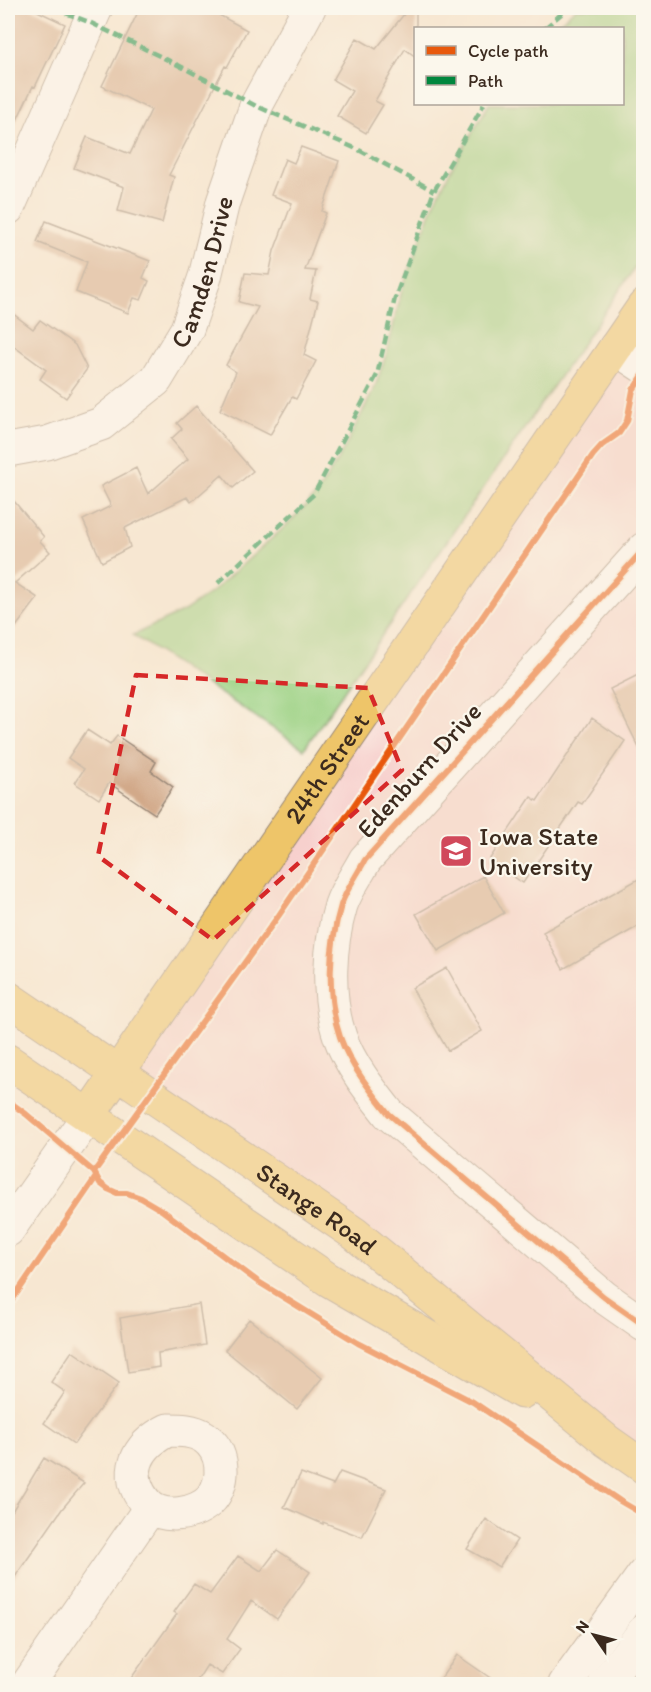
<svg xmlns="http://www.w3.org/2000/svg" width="651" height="1692" viewBox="0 0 651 1692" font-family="Itim,sans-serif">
<rect width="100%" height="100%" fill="#fbf7ec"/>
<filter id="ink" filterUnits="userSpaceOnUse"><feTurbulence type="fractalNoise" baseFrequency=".0167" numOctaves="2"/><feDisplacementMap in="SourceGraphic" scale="12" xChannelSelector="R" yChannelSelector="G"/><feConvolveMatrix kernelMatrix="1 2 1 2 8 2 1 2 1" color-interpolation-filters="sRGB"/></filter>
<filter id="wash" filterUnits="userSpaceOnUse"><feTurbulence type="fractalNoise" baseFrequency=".008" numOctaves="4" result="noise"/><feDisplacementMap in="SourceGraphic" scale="24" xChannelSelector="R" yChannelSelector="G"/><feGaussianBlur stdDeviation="1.35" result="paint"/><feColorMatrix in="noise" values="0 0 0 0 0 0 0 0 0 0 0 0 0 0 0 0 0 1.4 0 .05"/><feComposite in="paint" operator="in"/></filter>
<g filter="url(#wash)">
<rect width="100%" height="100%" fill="#f7e7d2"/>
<path fill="#f7d0cd" d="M 643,306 L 643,1467 L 118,1074 Z"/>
<path fill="#9bd183" stroke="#6b7e50" stroke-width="1.5" d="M 576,8 L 643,8 L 643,256 L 304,749 L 133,635 L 184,611 L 213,591 L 290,522 L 317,494 L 344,449 L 375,387 L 387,352 L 402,290 L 433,206 L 451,169 L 489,104 L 622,104 L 622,28 L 553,28 Z"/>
<g id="blocks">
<path fill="#d2a989" d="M 8,8 L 31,8 L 65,24 L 35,87 L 33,86 L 8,139 Z
M 140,8 L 206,8 L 247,30 L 227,67 L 225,66 L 169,175 L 174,177 L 162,223 L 118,211 L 124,187 L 74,168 L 87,137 L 130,154 L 151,110 L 102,86 Z
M 409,8 L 416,8 L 416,57 L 405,49 L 375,101 L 383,105 L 366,133 L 337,116 L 352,91 L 333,80 L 357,38 L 376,49 Z
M 301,147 L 339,161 L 322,211 L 326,213 L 305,270 L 316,271 L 310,299 L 318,301 L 304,355 L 316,361 L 296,399 L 292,397 L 270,435 L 220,410 L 236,372 L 226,365 L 258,307 L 239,302 L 245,273 L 269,275 L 274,251 L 292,203 L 271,195 L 285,159 L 294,163 Z
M 46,221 L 150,261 L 143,278 L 149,281 L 141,300 L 134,298 L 128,313 L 76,292 L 87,262 L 37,242 Z
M 8,310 L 33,329 L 40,320 L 75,345 L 87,369 L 66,398 L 40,379 L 46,370 L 8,342 Z
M 196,406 L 253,471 L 233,488 L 222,475 L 191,502 L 187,497 L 125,528 L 130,547 L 102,562 L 83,520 L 111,506 L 101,486 L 136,468 L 148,494 L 188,459 L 171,439 L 182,429 L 177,423 Z
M 8,494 L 44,537 L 40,541 L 50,552 L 15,583 L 38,598 L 8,637 Z
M 644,672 L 644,758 L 610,689 Z
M 592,718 L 625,741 L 582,804 L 578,802 L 523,883 L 489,860 L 531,797 L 537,801 Z
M 87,730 L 110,745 L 117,736 L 156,762 L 151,771 L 173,787 L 155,814 L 109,783 L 99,799 L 75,783 L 84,769 L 68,758 Z
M 483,876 L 504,913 L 438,951 L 416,914 Z
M 644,876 L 644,923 L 563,969 L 543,932 Z
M 447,968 L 482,1031 L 448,1051 L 412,988 Z
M 199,1304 L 205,1345 L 158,1353 L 159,1367 L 128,1372 L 120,1318 Z
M 249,1319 L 322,1378 L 297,1409 L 225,1350 Z
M 72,1351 L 119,1383 L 74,1444 L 44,1423 L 65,1392 L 51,1382 Z
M 44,1458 L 84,1483 L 62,1509 L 8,1587 L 8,1518 Z
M 340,1472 L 386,1489 L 362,1537 L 323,1522 L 323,1524 L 284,1507 L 301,1473 L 333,1485 Z
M 486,1519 L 517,1540 L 499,1567 L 467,1549 Z
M 277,1550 L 310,1572 L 277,1619 L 251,1601 L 227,1639 L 240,1649 L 222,1674 L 207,1665 L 195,1684 L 127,1684 L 177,1614 L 174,1612 L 194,1584 L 210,1594 L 238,1556 L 261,1571 Z
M 457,1655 L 499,1684 L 437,1684 Z"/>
</g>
</g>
<g filter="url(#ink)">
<use href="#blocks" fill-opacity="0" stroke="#998878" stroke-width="1.5"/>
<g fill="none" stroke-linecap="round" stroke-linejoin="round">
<defs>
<g id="minor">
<path d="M 8,208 L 96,8"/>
<path d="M 615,348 L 644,367"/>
<path id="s1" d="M 8,450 L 47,443 L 101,424 L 156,380 L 187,329 L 205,277 L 223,202 L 256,106 L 309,8"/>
<path d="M 644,549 L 365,860 C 357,875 346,890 341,905 C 329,945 326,996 340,1037 C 350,1065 370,1090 389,1114 L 604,1297 L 644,1325"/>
<path d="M 8,1230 L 88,1116"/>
<path d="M 168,1430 C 180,1430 193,1430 204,1437 C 224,1451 226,1479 212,1498 C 198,1515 161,1521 146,1503 C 122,1474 137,1445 168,1430 Z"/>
<path d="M 28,1684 L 150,1508"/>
<path d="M 565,1684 L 644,1574"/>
<path d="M 605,1684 L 644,1631"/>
</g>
<g id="major">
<path id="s2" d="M 8,998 L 355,1234 L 607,1441 L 644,1467"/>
<path d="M 8,1061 L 329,1280 L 522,1392"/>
<path id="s3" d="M 88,1116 L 644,306"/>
</g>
</defs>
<use href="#minor" stroke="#998878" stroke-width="35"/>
<use href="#major" stroke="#998878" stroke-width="35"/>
<use href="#minor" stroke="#fff" stroke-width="33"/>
<use href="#major" stroke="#eec569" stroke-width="33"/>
<path stroke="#00873e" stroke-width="4.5" stroke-dasharray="9 4.5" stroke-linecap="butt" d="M 53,8 L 89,22 L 178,65 L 256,106 L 357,149 L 434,191
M 545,28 L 568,8
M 218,583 L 314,494 L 377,375 L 395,298 L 434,191 L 484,104"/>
<defs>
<path id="cycleway" d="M 644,549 L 365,860 C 357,875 346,890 341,905 C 329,945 326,996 340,1037 C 350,1065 370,1090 389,1114 L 604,1297 L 644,1325
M 8,1101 L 26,1114 L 94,1172 L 100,1183 L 108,1189 L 117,1193 L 127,1193 L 141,1198 L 163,1211 L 257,1281 L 358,1343 L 473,1402 L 620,1501 L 644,1515
M 94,1172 L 279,915 L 593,455 L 602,445 L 619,433 L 627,421 L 633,390 L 644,374
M 8,1306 L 96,1177"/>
</defs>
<use href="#cycleway" stroke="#fbf7ec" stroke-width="10"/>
<use href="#cycleway" stroke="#e8590c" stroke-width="6"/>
</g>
</g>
<path d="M0 0H651V1692H0ZM 136,675 L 368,688 L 402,770 L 213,940 L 98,856 Z" fill="#f7e7d2" fill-opacity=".55" fill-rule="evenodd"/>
<path fill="none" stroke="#d62828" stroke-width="4.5" stroke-dasharray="12 8" stroke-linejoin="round" d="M 136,675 L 368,688 L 402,770 L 213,940 L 98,856 Z"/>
<defs>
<symbol id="university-square" viewBox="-11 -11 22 22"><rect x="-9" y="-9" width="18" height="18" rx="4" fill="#d1495b" stroke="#fbf7ec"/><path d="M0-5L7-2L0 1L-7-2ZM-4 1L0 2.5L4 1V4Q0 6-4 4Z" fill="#fff"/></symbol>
</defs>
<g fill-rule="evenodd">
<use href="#university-square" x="437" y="832" width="38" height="38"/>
</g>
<g text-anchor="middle" stroke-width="4.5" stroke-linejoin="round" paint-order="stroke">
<g font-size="26" fill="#3b2a1e" stroke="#fbf7ec">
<text dy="9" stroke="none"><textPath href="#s1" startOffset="286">Camden Drive</textPath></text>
<text dy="9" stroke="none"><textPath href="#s3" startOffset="422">24th Street</textPath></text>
<text transform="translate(419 770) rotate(-48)" y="9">Edenburn Drive</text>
<text dy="9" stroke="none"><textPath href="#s2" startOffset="374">Stange Road</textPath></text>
</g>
<g font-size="26" fill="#3b2a1e" stroke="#fbf7ec" text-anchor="start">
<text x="479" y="845">Iowa State<tspan x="479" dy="30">University</tspan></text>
</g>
</g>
<rect width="651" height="1692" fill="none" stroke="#fbf7ec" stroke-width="30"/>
<rect x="414" y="27" width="210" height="78" fill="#fbf7ec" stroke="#aea59a" stroke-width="1.5"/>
<rect x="426" y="46" width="30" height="9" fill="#e8590c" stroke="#aea59a" stroke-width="1.5"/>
<text x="468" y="57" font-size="18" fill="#3b2a1e">Cycle path</text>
<rect x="426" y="76" width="30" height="9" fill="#00873e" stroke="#aea59a" stroke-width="1.5"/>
<text x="468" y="87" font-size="18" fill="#3b2a1e">Path</text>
<g transform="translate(594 1635) rotate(305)" stroke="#fbf7ec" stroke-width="4.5" paint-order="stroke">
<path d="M0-4.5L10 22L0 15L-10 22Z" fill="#3b2a1e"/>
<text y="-9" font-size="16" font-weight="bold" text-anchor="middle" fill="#3b2a1e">N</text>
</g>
</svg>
